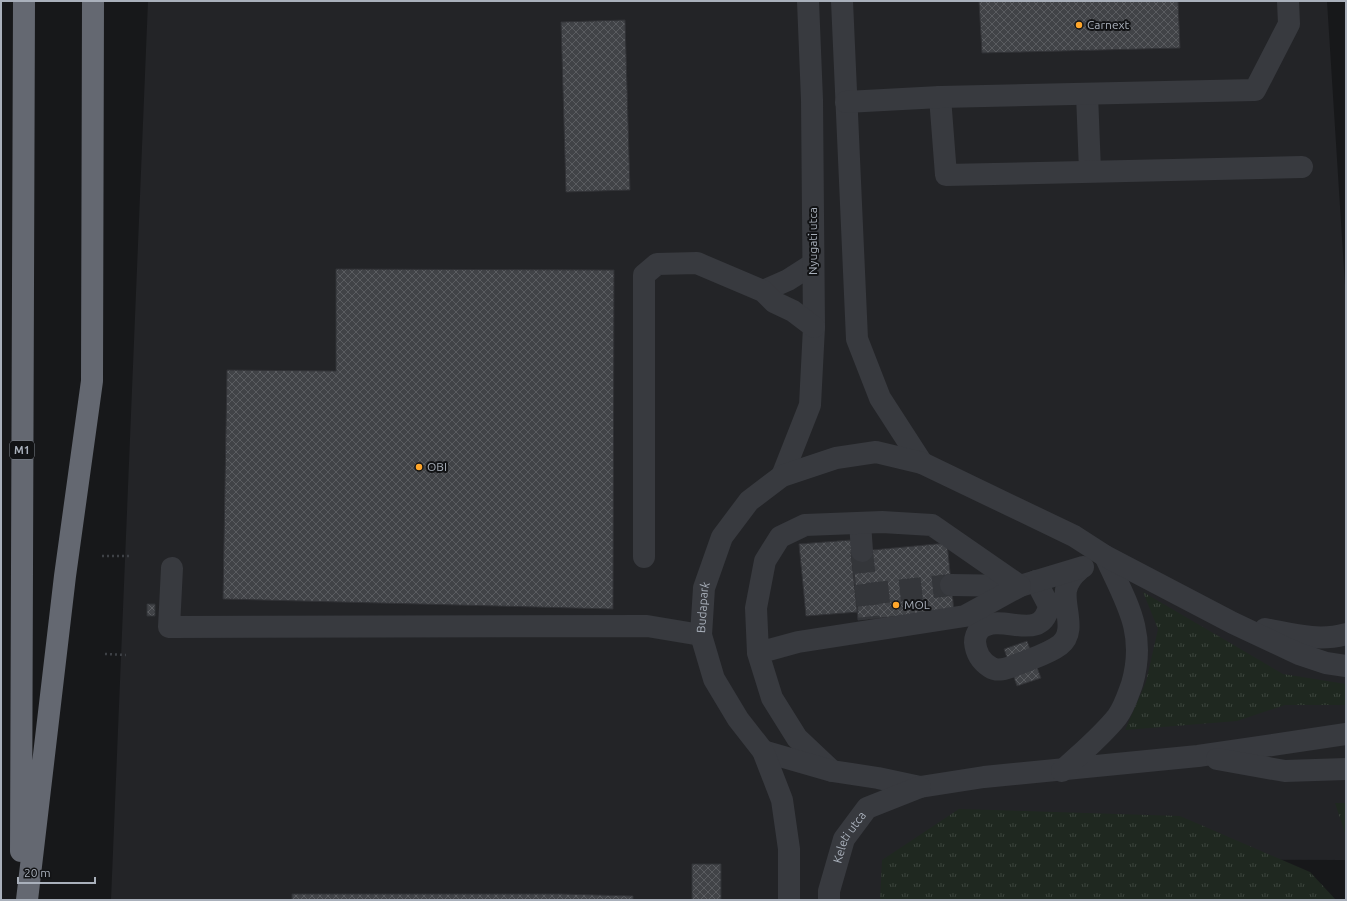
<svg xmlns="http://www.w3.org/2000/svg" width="1347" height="901" viewBox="0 0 1347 901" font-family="Ubuntu,sans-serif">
<defs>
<pattern id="grass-tufts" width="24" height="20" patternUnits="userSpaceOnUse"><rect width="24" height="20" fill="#1f2820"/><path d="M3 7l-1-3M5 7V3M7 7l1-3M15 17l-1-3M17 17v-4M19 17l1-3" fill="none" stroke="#3d453e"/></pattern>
<pattern id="building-cross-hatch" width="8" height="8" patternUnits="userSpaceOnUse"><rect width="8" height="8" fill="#414347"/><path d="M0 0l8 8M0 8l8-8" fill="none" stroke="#5a5c60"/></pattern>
</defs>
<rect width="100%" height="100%" fill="#17181a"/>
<path fill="#232427" d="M 148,1 L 1327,1 L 1346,301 L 1346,860 L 928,858 L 926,900 L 111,900 Z"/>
<path fill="url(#grass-tufts)" d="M 1143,592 L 1283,674 L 1346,684 L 1346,705 L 1285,705 L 1237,721 L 1125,730 L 1146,682 L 1158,629 Z
M 1335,803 L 1346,803 L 1346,836 Z
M 959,809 L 1180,816 L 1310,872 L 1336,900 L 880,900 L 882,860 Z"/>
<path fill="url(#building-cross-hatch)" stroke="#313236" d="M 979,1 L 1178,1 L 1180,48 L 982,53 Z
M 625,20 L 630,190 L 566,192 L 561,22 Z
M 336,269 L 614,270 L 613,609 L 223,599 L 227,370 L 336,371 Z
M 851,540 L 858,612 L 806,616 L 799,544 Z
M 947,543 L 954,611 L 858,620 L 851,552 Z
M 147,604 L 155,604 L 155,616 L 147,616 Z
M 1027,641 L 1041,678 L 1017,686 L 1004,649 Z
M 692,864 L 721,864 L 721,900 L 692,900 Z
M 292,894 L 561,894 L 633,896 L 633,900 L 292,900 Z"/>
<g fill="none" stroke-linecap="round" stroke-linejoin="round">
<path stroke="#34363a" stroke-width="22" stroke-dasharray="22 11" stroke-linecap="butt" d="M 862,551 L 869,619
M 867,594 L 951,585"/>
<path stroke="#3e4146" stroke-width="2.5" stroke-dasharray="2 3" stroke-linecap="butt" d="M 102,556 L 129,556
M 105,654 L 126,655"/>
<g stroke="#383a3f" stroke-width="22">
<path d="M 842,1 L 857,339 L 880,398 L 922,463"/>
<path d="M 1087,94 L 1090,171"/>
<path d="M 940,97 L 946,175 L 1302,167"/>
<path d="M 846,102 L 940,97 L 1255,90 L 1289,24 L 1288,1"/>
<path d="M 763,291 L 788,280 L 813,264"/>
<path d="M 782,476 L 810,405 L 814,327 L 812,100 L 808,1"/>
<path d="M 860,523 L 862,551"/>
<path d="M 644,557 L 644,275 L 657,264 L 697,263 L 763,291 L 774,302 L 793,311 L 814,327"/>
<path d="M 172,568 L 169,627 L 647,626 L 701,635"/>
<path d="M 1036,581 L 1049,606 C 1041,645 1001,611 980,629 C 977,632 975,638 975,642 C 976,654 981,661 990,667 C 999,673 1010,667 1019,664 C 1033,658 1048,654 1060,645 C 1077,632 1063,607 1066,590 C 1068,581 1073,575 1079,570"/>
<path d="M 951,585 L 1020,586 L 1083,567"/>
<path d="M 1265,629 C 1292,634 1318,642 1346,634"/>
<path d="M 758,653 L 798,642 L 965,616 L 1020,586 L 932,525 L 882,522 L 805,525 L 780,537 L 765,561 L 756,608 L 758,653 L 772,698 L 797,738 L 832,771"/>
<path d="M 763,751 L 832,771 L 878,778 L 920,787 L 984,777 L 1198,756 L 1346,734"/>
<path d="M 1217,759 L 1285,771 L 1346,769"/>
<path d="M 1062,771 C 1080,754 1101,737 1117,717 C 1124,708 1128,695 1132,684 C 1147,632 1126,602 1105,556"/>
<path id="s1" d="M 789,900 L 789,849 L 782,800 L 763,751 L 738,719 L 714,679 L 701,635 L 704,588 L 722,537 L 749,501 L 782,476 L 836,458 L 876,452 L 922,463 L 1074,536 L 1105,556 L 1233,623 L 1299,654 L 1326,663 L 1346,666"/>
<path id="s2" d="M 829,900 L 829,891 L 844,839 L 867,808 L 920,787"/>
</g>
<path stroke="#646871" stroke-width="22" d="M 21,851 L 24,1
M 27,900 L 65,576 L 92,381 L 93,1"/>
</g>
<g fill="#ffa62a" stroke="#121315" stroke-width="1.5">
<circle cx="1079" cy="25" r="4"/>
<circle cx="419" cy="467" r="4"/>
<circle cx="896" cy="605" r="4"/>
</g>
<g text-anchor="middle" stroke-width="4" stroke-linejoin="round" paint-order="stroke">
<rect fill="#121315" stroke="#7c8189" stroke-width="1" x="10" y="441" width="24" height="18" rx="3"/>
<g font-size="11" font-weight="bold" fill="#a9b0bb">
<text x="22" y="454">M1</text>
</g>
<g font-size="12" fill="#a9b0bb" stroke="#121315" text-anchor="start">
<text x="1087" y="29">Carnext</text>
<text x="427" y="471">OBI</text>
<text x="904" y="609">MOL</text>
</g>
<g font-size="12" fill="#a9b0bb" stroke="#121315">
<text transform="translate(813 241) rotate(-90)" y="4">Nyugati utca</text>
<text dy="4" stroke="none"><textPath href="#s1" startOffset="314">Budapark</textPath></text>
<text dy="4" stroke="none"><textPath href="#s2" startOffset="67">Keleti utca</textPath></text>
</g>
</g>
<rect width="1347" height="901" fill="none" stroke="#a9b0bb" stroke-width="4"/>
<path d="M18 877v6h77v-6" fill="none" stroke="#a9b0bb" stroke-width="2"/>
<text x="24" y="877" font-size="12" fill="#a9b0bb" stroke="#121315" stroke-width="3" paint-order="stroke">20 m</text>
</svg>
